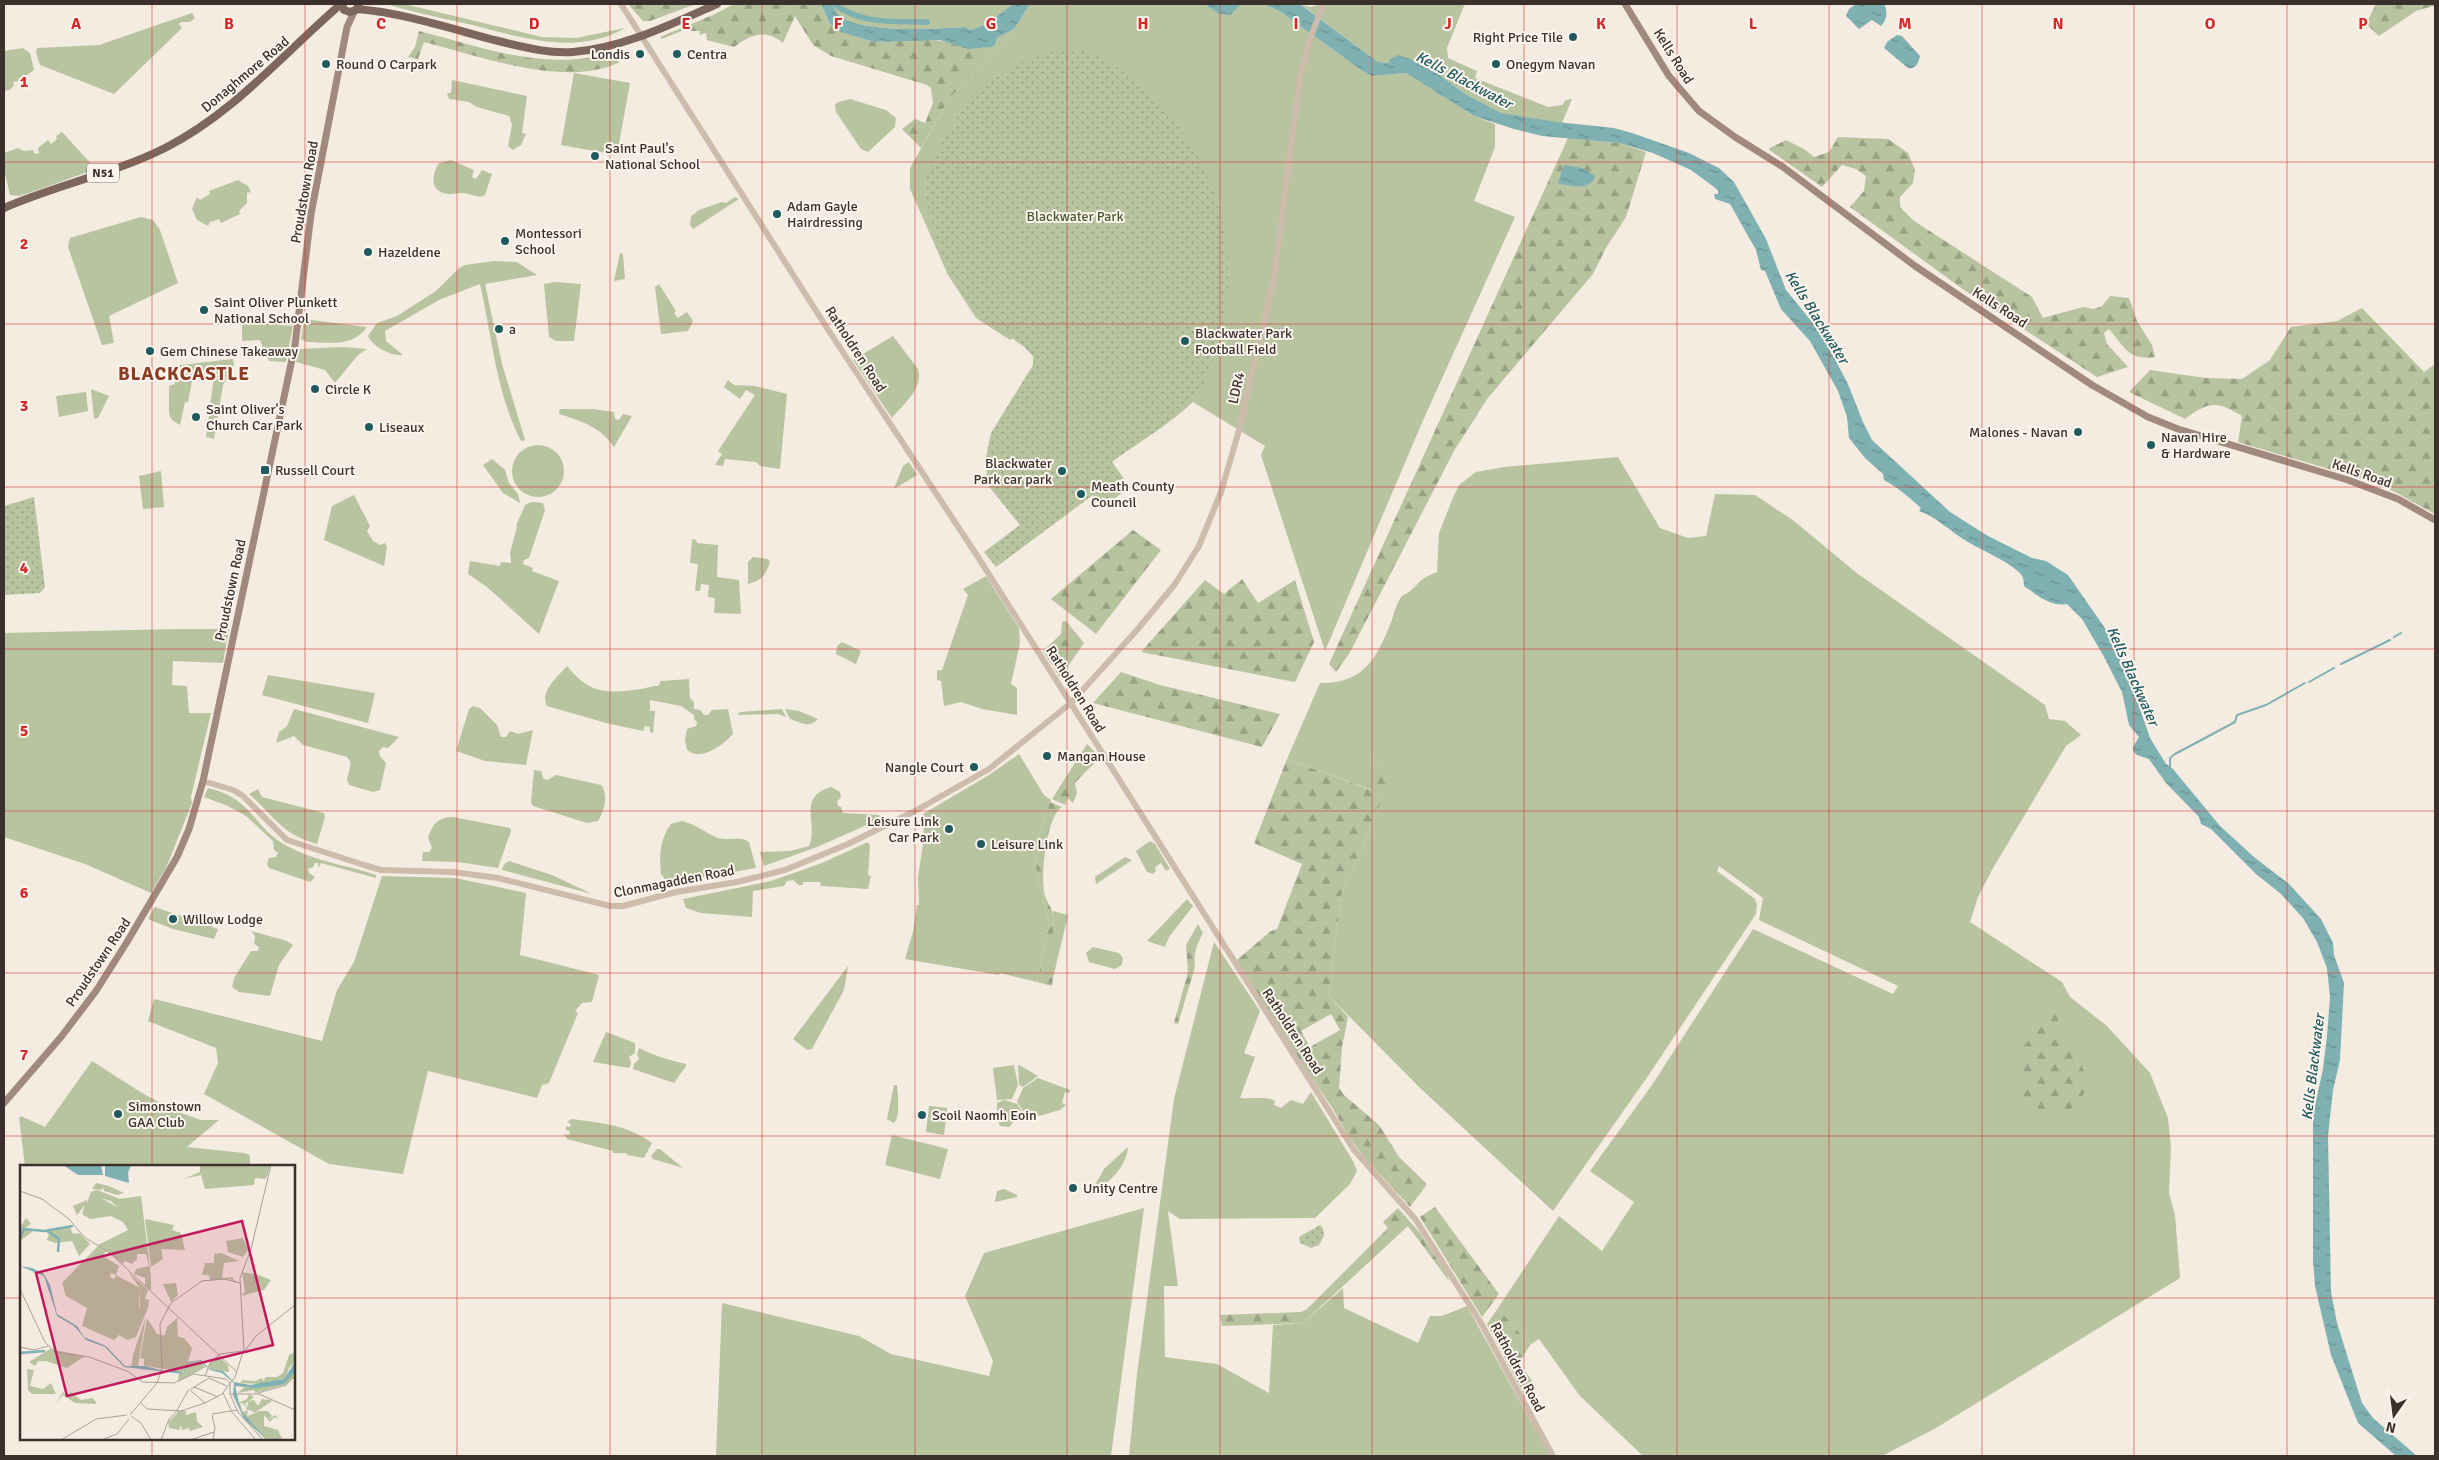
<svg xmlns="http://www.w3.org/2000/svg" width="2439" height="1460" viewBox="0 0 2439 1460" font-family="Signika,sans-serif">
<defs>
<pattern id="forest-firs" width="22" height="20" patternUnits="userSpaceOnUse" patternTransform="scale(1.25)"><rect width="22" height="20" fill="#b8c4a0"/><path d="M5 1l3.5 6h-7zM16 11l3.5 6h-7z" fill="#97a083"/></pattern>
<pattern id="park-dots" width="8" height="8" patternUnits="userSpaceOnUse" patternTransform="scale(1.25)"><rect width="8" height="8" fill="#b8c4a0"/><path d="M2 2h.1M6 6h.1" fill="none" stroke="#97a083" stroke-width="1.8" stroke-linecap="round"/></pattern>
<pattern id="water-ripples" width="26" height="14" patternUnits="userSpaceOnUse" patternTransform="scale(1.25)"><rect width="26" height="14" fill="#7fb0b2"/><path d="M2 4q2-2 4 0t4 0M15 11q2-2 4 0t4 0" fill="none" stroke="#699091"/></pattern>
</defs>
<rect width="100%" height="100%" fill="#f4ebe1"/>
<path fill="#b8c4a0" d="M 386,4 L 404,4 L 542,37 L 576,38 L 625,28 C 577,57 517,36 468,24 C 441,18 413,12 386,4 Z
M 836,4 L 1013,4 L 997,16 L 994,22 L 970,30 L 966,27 C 934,29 869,33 842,18 C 837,16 835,11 833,6 Z
M 1030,4 L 1204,4 L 1219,14 L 1231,15 L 1241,4 L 1263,4 L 1281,12 L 1361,70 L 1372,76 L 1406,73 L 1474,116 L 1495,124 L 1495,147 L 1474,201 L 1515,217 L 1421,425 L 1325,651 L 1261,455 L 1265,446 L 1175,391 L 1033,323 L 1010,340 L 976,318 L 948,275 L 910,189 L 910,168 L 949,99 L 1014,29 Z
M 1321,4 L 1467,4 L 1464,6 L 1447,48 L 1448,58 L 1477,71 L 1475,78 L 1548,107 L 1562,105 L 1566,100 L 1572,99 L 1562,123 C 1543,121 1520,119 1501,113 C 1462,100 1436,61 1394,57 L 1389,63 L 1378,62 L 1302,5 L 1311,7 Z
M 192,13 L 195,18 L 190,22 L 181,22 L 179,24 L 182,28 L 114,94 L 40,65 L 36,53 L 37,48 L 99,45 Z
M 23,48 L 30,53 L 34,70 L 23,78 L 24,80 L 13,82 L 14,85 L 10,90 L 4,91 L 4,51 Z
M 574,73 L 630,83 L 617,155 L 561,145 Z
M 452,80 L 527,96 L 522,133 L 526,134 L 521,145 L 513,150 L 508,146 L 512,125 L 509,116 L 477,107 L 469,102 L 449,99 L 447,93 L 451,93 Z
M 850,99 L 886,110 L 896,118 L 895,127 L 868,152 L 861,149 L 836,112 L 835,105 L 838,102 Z
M 62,132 L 96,169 L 29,193 L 19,196 L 10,195 L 4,169 L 4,153 L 18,148 L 24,151 L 33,150 L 35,154 L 39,153 L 38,148 L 48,140 L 51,144 L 57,139 L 56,136 Z
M 451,160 L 474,170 L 472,177 L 476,179 L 482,170 L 492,174 L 485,195 C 479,199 471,194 463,193 C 456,193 450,195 443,193 C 429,188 433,172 439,163 Z
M 238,180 L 248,186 L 251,192 L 247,193 L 247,203 L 239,211 L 240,214 L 221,223 L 219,219 L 210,222 L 208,226 L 197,220 L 192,209 L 197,197 L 200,200 L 210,194 L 209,191 Z
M 735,197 L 739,199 L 693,229 L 690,225 L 691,216 L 699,210 L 722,202 L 726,203 Z
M 141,217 L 153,220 L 160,230 L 178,283 L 109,316 L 114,343 L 102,345 L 68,247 L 70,238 Z
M 620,253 L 623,254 L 625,279 L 614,281 Z
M 493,261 L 517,262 L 537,275 L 485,284 L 502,364 L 525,440 L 521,441 C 496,393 492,337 480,284 L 439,300 L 385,331 L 386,341 L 403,355 C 392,357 372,346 368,336 L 377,323 L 397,316 L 436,291 L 459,268 L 465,265 Z
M 555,282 L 581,284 L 574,341 L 556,341 L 549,337 L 544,284 Z
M 659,284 L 676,311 L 674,313 L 678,318 L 687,312 L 693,321 L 688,331 L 661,334 L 655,287 Z
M 304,319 L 367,327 C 352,348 330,342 307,342 L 301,339 Z
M 242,322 L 293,326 L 286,362 L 269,361 L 260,340 L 242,341 Z
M 893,336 L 918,369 C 924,389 902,405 892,418 L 853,360 Z
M 342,347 L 367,349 L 358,355 L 335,383 L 325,370 L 296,362 L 299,349 Z
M 233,359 L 234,365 L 223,385 L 214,439 L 206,437 L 214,376 L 205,375 L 205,378 L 193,376 L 188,402 L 185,402 L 180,425 L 172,420 L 169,414 L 169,386 L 175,384 L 172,366 Z
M 728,380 L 734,385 L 755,386 L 787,394 L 780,469 L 760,466 L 756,462 L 725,459 L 723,466 L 715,465 L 722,454 L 718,451 L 755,395 L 746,390 L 740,399 L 724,387 Z
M 91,389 L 109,396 L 98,418 L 94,419 Z
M 86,392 L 88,411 L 59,417 L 56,396 Z
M 560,409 L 593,409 L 614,412 L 615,419 L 619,420 L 623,414 L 632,416 L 614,447 C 601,427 581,421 559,414 Z
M512 471a26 26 0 1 1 52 0a26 26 0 1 1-52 0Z
M 1618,457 L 1660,528 L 1688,538 L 1706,536 L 1715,494 L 1755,495 L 1794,521 L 1858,574 L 2045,705 L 2049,719 L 2065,721 L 2081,735 L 2066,746 L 1993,868 L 1978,897 L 1970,922 L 2062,982 L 2070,997 L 2107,1026 L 2150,1073 L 2168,1118 L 2171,1147 L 2169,1193 L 2175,1215 L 2180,1278 L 1936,1428 L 1882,1456 L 1643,1456 L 1580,1396 L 1539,1339 L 1530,1345 L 1498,1308 L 1559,1216 L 1602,1251 L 1634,1202 L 1590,1171 L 1652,1085 L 1753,929 L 1893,994 L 1898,986 L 1759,920 L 1763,898 L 1719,866 L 1717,871 L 1755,899 L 1757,905 L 1756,914 L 1648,1076 L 1553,1211 L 1420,1088 L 1329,996 L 1341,896 L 1384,796 L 1384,766 L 1370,758 L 1374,777 L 1372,790 L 1287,759 L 1320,683 C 1365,684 1377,657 1392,620 C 1394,613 1396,605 1400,599 C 1402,595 1406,594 1409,592 C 1422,581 1419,579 1437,572 L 1439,533 L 1452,500 L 1459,485 L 1476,472 L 1504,467 Z
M 492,459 L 505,470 L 509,483 L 518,494 L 520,503 L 503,493 L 483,465 Z
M 909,462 L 917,475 L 894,489 L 903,466 Z
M 161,471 L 164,507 L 143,509 L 139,476 Z
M 354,495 L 370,526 L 367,531 L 373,541 L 380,545 L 385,543 L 387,547 L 384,566 L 324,540 L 332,506 Z
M 531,502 L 543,503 L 545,510 L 529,558 L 524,560 L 523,564 L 533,568 L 532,571 L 559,581 L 539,634 L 487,587 L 468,574 L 470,561 L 500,566 L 501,562 L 511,563 L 510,553 L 517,527 L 516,526 L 525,505 Z
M 692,539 L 696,540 L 697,543 L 718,545 L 717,577 L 739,580 L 741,614 L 714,613 L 715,598 L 708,597 L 709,585 L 701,584 L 700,591 L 695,591 L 698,564 L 690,563 Z
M 753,557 L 768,559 L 770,562 C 766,575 761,581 748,584 L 748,562 Z
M 986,576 L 1019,628 L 1020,643 L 1011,684 L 1017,688 L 1017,715 L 982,709 L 961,702 L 944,706 L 941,681 L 937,680 L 937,670 L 942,670 L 968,595 L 963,589 Z
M 177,629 L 229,629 L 223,663 L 173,661 L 172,685 L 187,686 L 189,713 L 211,713 L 191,797 L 192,803 L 167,866 L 151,893 L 85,864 L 4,837 L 4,633 Z
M 842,642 L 861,651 L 856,664 L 836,654 L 837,646 Z
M 567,666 C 590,694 606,694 641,689 C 648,688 651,686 658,686 L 661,681 L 689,679 L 690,698 L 694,702 L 694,709 L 700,710 L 704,715 L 708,715 L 712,710 L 728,709 L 733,734 C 723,745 701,762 687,750 L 685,740 L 687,729 L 696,726 L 697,722 L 694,719 L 694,715 L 681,706 L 650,700 L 650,711 L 655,711 L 653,733 L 650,732 L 650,727 L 645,726 L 643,731 L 606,723 L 547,706 C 539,692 558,676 567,666 Z
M 268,675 L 375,693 L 368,723 L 262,695 Z
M 473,706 L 480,708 L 497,725 L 501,737 L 506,737 L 510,731 L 518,734 L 533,730 L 526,765 L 485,761 L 456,751 L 469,709 Z
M 294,709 L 399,737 L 388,748 L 383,747 L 379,751 L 380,756 L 386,763 L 380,790 L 373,792 L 349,785 L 347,779 L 351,763 L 347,757 L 303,745 L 294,736 L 276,743 L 279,732 L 287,726 Z
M 782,709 L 786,717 L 778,714 L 738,715 L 740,712 Z
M 785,709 L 799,711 L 818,719 C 809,729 800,722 790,719 Z
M 1019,754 L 1044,795 L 1051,800 L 1040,833 L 1037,851 L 1036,868 L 1049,923 L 1037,982 L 1000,973 L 999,975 L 905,959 L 913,932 L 917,905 L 919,905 L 918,877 L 924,837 L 923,814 L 989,775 Z
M 534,770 L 541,771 L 543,778 L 547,780 L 556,775 L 601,785 C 609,795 604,812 598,821 L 587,823 L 533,806 L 531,802 Z
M 831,787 L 840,792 L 841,798 L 837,801 L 838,806 L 841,807 L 843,813 L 879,815 L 880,819 L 817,847 L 764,866 L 760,852 L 790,851 L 809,846 C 819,824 796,797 831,787 Z
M 208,788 C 253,798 253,828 287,846 C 314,861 347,865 376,875 L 376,878 L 321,863 L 318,868 L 318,863 L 315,863 L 313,867 L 308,869 L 309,873 L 315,877 L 310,882 L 269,868 L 267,864 L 269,858 L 276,857 L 278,853 L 274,850 L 273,841 L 246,816 L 228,806 L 204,797 Z
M 258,789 L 262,797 L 324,813 L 325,817 L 317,844 C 281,834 275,817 249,794 Z
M 453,817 L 510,828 L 511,831 L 498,868 L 458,862 L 422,861 L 423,852 L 429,852 L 432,848 L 428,838 C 432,825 438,817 453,817 Z
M 682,821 C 695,824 706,833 718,838 C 728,841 741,836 749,842 L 756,868 L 662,885 L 664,877 L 661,874 C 659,857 660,838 671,824 Z
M 1150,841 L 1155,844 L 1170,869 L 1166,871 L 1161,863 L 1155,867 L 1156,871 L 1153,874 L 1147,872 L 1136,851 Z
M 868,842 L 870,846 L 868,875 L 871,876 L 868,889 L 821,886 L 820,882 L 803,882 L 803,885 L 799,885 L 793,880 L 787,881 L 784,886 L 753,891 L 752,917 L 701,913 L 686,908 L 683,899 L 771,881 L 822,863 Z
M 1125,857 L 1132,860 L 1096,884 L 1095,877 Z
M 509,861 L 552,875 L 592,894 L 502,870 L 504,864 Z
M 382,876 L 455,878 L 526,893 L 520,955 L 599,975 L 592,1002 L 582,1003 L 575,1011 L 578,1013 L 549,1083 L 542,1085 L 537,1098 L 428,1071 L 403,1174 L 329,1164 L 204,1094 L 218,1063 L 216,1048 L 148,1021 L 154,999 L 322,1041 L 337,990 L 354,962 Z
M 1187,899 L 1193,906 L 1169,937 L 1165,947 L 1147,941 Z
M 155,907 L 218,929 L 214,939 L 173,929 L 150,920 L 148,918 Z
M 1053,911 L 1068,915 L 1053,978 L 1043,975 L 1041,969 L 1054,924 Z
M 251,931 L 287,941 L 293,945 L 279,965 L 270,996 L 239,992 L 232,987 L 234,978 L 251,951 L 258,951 L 259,947 L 254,944 L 255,936 Z
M 1214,942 L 1260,1011 L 1244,1053 L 1255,1057 L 1240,1098 C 1250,1099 1266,1096 1275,1101 L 1274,1105 L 1281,1108 L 1291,1100 L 1303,1104 L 1311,1092 L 1353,1161 L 1357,1171 L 1350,1184 L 1315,1218 L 1180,1219 L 1168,1211 L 1178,1286 L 1164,1286 L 1165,1357 L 1217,1364 L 1269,1393 L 1273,1325 L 1303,1323 L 1343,1288 L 1344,1308 L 1418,1343 L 1430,1316 L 1442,1316 L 1467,1306 L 1550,1456 L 1129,1456 L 1137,1374 L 1174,1099 Z
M 1093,947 L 1119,953 L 1123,958 L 1122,965 L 1115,969 L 1089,962 L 1086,953 Z
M 848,966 L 844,990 L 812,1049 L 807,1050 L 793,1039 Z
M 606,1032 L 635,1043 L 635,1053 L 629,1057 L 631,1063 L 629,1068 L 593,1062 Z
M 639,1048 C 655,1056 669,1060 686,1064 L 686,1066 L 674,1083 L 633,1069 L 634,1064 L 639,1059 L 637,1054 Z
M 92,1061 L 142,1093 L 175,1111 L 201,1120 L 219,1120 L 187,1147 L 244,1153 L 250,1155 L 250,1166 L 25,1166 L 19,1118 L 21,1116 L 45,1127 Z
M 1014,1065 L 1018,1085 L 1012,1099 L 997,1100 L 993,1068 Z
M 1018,1065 L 1019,1065 L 1038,1076 L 1023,1087 L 1019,1085 Z
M 1038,1078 L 1070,1090 L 1069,1093 L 1065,1092 L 1062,1103 L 1066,1105 L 1060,1110 L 1039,1116 L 1034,1111 L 1026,1110 L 1025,1114 L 1017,1102 L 1023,1088 Z
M 894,1085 L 897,1085 C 898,1095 900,1118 894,1123 L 887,1119 Z
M 1004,1100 L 1017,1104 L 1024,1115 L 1019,1116 L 1009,1127 L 1000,1126 L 997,1118 L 997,1103 Z
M 929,1106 L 947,1108 L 944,1135 L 926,1132 Z
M 572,1119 C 601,1123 628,1125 652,1143 L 644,1158 L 627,1155 L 627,1153 L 613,1153 L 613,1151 L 567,1139 L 564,1134 L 569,1135 L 570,1131 L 566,1130 L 566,1126 L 570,1127 L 571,1124 L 567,1122 Z
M 892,1135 L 948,1149 L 940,1179 L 885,1165 Z
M 1128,1147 C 1126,1169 1106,1186 1091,1192 L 1104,1169 Z
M 657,1149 L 660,1149 L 683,1168 L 653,1159 L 651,1156 Z
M 1004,1189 L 1017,1195 L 1017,1197 L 995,1202 L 997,1191 Z
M 1144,1208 L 1111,1456 L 716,1456 L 722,1303 L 859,1336 L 891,1354 L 989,1376 L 993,1361 L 965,1296 L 984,1253 Z"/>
<path fill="url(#forest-firs)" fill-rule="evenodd" d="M 628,4 L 696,4 L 650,21 L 643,21 Z
M 734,4 L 821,4 L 830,24 L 846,33 L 874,42 L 930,39 L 980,48 L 995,45 L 997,38 L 1014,29 L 949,99 L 921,148 L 902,129 L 915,119 L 925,123 L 933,103 L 931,88 L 927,85 L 831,56 L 813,45 L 795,16 L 783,43 C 765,29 752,34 734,47 L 707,40 L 706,33 L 699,35 L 700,31 L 691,31 L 689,28 L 662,39 L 660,37 L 713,15 Z
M 2376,4 L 2435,4 L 2435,8 L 2433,6 L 2416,11 L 2379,36 L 2366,24 Z
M 419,31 C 490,49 546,73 619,51 L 622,55 L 618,63 C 563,88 480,56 424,42 L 418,59 L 408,57 L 415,47 Z
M 1838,137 L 1888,139 L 1908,153 L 1915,170 L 1913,183 L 1900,197 L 1900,207 L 1914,221 L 2032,297 L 2043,318 L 2083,307 L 2094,309 L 2102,306 L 2110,296 L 2129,298 L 2137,321 L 2152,345 L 2155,357 C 2128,361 2125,347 2109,329 L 2104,333 L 2107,344 L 2128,367 L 2097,377 L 1964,290 L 1850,207 L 1864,191 L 1866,176 L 1856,169 L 1842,165 L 1822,187 L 1768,149 L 1786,140 L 1804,149 L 1814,157 L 1829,152 Z
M 1568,138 L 1619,143 L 1646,152 L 1626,217 L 1606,248 L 1593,274 L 1487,399 L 1454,451 L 1349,654 L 1336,672 L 1329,664 Z
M 2362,308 L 2424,372 L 2435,364 L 2435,514 L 2382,485 L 2238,442 L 2242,416 C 2217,401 2209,401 2185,419 L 2129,392 L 2150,370 L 2206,378 L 2242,379 L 2270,360 L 2291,327 L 2337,321 Z
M 1133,530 L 1161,550 L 1096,634 L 1051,599 Z
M 1242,579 L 1258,603 L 1295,580 L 1314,642 L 1295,682 L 1141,652 L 1205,580 L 1224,594 Z
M 1066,621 L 1084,643 L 1060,678 L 1043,651 L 1061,634 L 1062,622 Z
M 1121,672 L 1160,685 L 1280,714 L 1262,747 L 1093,703 Z
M 1087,744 L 1100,757 L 1075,783 L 1077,793 L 1073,803 L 1067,798 L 1065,805 L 1052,799 Z
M 1370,757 L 1384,766 L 1387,778 L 1384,796 L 1341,896 L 1329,996 L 1348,1017 L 1342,1047 L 1339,1088 L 1344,1095 L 1379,1125 L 1399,1157 L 1427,1184 L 1410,1207 L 1364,1157 L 1349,1137 L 1333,1109 L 1287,1042 L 1237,960 L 1271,931 L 1277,929 L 1302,864 L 1254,843 L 1287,759 L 1371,790 L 1373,777 ZM 1331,1014 L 1340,1030 L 1310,1047 L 1301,1031 Z
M 1050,802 L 1062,807 C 1046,817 1041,874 1044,892 C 1046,902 1054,909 1054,921 C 1054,936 1047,955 1041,969 L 1044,975 L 1053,978 L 1052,986 L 1037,982 L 1049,923 L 1036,868 L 1037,851 L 1040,833 Z
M 1198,924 L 1203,933 C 1197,944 1193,954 1195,967 L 1178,1024 L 1174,1023 L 1188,972 L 1186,945 Z
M 2058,1010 L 2058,1034 L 2062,1042 L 2078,1052 L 2088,1085 C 2077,1114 2045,1129 2024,1099 C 2019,1093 2019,1081 2019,1073 C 2018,1065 2017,1057 2021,1050 C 2031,1036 2046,1023 2058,1010 Z
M 1435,1207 L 1499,1294 L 1482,1317 L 1420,1217 Z
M 1398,1208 L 1420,1233 L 1447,1274 L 1449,1281 L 1408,1226 L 1303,1323 L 1222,1326 L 1220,1315 L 1301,1312 L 1307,1309 L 1388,1228 L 1383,1222 Z
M 1498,1308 L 1530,1345 L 1519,1363 L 1533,1382 L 1523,1393 L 1487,1324 Z"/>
<path fill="url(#park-dots)" d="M 1077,49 C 1085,51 1094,53 1102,57 C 1114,62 1125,74 1135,82 C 1216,145 1250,260 1214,357 C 1209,370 1205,383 1198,395 C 1185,415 1133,446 1112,462 L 1130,487 L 1103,507 L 1093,495 L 996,567 L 984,552 L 1020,525 L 987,484 L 986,457 L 991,433 L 1033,365 L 1033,356 L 1023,346 L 977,314 L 959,289 L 939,249 L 923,190 L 925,179 L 942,141 L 962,110 L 981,87 L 1013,67 L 1045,53 Z
M 34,497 L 45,587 L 40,593 L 4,595 L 4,506 Z
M 1320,1225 L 1323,1228 L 1324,1236 L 1319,1245 L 1311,1248 L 1300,1243 L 1299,1237 Z"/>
<path fill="url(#water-ripples)" d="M 821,4 L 836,4 L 833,6 C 835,11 838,16 842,18 C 870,33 934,29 966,27 L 970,30 L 994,22 L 997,16 L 1013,4 L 1030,4 L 1014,29 L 997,38 L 995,45 L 991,47 L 968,49 L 940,40 L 874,42 L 841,32 L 830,24 Z
M 1204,4 L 1241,4 L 1231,15 L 1219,14 Z
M 1263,4 L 1300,4 L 1378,62 L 1389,63 L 1390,59 L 1398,55 L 1410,59 L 1438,74 L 1467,95 L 1501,113 L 1557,122 L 1614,128 L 1632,133 L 1689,153 L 1719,168 L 1734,182 L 1766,239 L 1786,290 L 1821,333 L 1848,384 L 1863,422 L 1872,440 L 1950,512 L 1988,536 L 2032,558 L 2046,561 L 2068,575 L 2107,631 L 2131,683 L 2150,738 L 2166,764 L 2173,769 L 2220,826 L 2254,857 L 2289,884 L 2321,919 L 2333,943 L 2334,955 L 2344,983 L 2340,1060 L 2333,1090 L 2328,1136 L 2331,1292 L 2337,1323 L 2362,1403 L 2373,1418 L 2417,1456 L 2396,1456 L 2358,1423 L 2331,1355 L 2315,1286 L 2313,1260 L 2313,1115 L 2323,1069 L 2327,1036 L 2330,997 L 2327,968 L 2317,942 L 2303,918 L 2281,894 L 2256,874 L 2211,829 L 2201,824 L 2199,817 L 2166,783 L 2149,759 L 2137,755 L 2133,751 L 2133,747 L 2139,737 L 2129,725 L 2122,692 L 2103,655 L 2082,619 L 2067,604 C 2051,607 2037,595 2024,586 C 2024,580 2023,576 2019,572 C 2004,559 1985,552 1968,542 C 1951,532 1935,516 1919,511 L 1921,508 C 1909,497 1897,487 1884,480 L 1883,474 L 1865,458 L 1849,438 L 1847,417 L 1838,391 L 1810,341 L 1781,309 L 1765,271 L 1761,270 L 1756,250 L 1730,204 L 1715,199 L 1714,194 L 1718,194 L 1718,190 L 1691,170 L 1653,153 L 1619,143 L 1542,136 L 1514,129 L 1474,116 L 1406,73 L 1372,76 L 1361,70 L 1281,12 Z
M 1856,4 L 1884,4 C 1888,11 1887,20 1881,26 L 1872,20 L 1859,29 L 1846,16 L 1849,9 Z
M 1897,35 L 1902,36 L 1920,56 C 1918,64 1916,69 1908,68 L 1884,48 L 1887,42 Z
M 1564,165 L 1583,168 L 1595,176 L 1593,181 C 1582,190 1570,186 1558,183 Z"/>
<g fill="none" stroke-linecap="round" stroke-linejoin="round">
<path stroke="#7fb0b2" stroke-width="2" d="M 2394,637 L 2401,633
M 2341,664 L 2390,640
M 2309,682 L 2334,668
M 2170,767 L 2170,758 L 2175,754 L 2235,722 L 2237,715 L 2266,705 L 2305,683"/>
<path stroke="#7fb0b2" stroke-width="5.5" d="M 835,4 C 861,25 895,21 927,22"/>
<path stroke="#cdbbac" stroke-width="6" d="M 621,4 L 827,328 L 978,557 L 1354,1150 L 1416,1220 L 1481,1323 L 1553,1456
M 203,781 L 233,790 L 243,796 L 287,840 L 364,865 L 381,870 L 453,872 L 498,878 L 610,906 L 623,906 L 676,892 L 737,882 L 785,870 L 848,844 L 915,811 L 989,769 L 1071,703 L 1137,630 L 1175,584 L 1199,546 L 1221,492 L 1238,434 L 1274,278 L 1300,77 L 1310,39 L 1323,4"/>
<path stroke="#a18a7d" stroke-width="7" d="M 1625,4 L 1669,76 L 1699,111 L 1735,137 L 1783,167 L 1915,266 L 2092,385 L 2148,417 L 2178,429 L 2348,480 L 2398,499 L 2435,520
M 4,1103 L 61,1037 L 96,991 L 127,942 L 177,857 L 189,829 L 203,781 L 295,345 L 311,214 L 347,27 L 354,12"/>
<path stroke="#7d675c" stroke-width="8" d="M 342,4 L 344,10 L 350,12 L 356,10 L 359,4
M 357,9 C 404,13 449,28 494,40 C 520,46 546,54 573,52 C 623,48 672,24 717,4
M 4,208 C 56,185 113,174 165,148 C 234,113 283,54 341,4"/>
</g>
<path fill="none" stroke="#d62828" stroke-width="1" stroke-opacity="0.55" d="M 152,4 L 152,1166M 305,4 L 305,1456M 457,4 L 457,1456M 610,4 L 610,1456M 762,4 L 762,1456M 915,4 L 915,1456M 1067,4 L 1067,1456M 1220,4 L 1220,1456M 1372,4 L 1372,1456M 1524,4 L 1524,1456M 1677,4 L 1677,1456M 1829,4 L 1829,1456M 1982,4 L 1982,1456M 2134,4 L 2134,1456M 2287,4 L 2287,1456M 4,162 L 2435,162M 4,324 L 2435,324M 4,487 L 2435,487M 4,649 L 2435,649M 4,811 L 2435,811M 4,973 L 2435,973M 4,1136 L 2435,1136M 4,1298 L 21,1298M 294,1298 L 2435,1298M 152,1439 L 152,1456"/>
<g fill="#1f5a5e" stroke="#fbf5ee" stroke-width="2">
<circle cx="1573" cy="37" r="5"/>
<circle cx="640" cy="54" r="5"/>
<circle cx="677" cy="54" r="5"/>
<circle cx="326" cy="64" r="5"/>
<circle cx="1496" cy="64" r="5"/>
<circle cx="595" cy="156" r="5"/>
<circle cx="777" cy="214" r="5"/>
<circle cx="505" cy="241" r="5"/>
<circle cx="368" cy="252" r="5"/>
<circle cx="204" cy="310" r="5"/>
<circle cx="499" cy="329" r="5"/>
<circle cx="1185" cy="341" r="5"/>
<circle cx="150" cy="351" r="5"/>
<circle cx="315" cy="389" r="5"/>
<circle cx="196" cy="417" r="5"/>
<circle cx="369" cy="427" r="5"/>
<circle cx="2078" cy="432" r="5"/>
<circle cx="2151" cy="445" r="5"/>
<rect x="260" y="465" width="10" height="10" rx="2.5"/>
<circle cx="1062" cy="471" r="5"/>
<circle cx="1081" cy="494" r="5"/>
<circle cx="1047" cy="756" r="5"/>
<circle cx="974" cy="767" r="5"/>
<circle cx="949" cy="829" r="5"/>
<circle cx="981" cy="844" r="5"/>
<circle cx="173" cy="919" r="5"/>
<circle cx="118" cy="1114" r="5"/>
<circle cx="922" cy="1115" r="5"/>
<circle cx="1073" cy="1188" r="5"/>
</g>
<g text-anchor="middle" stroke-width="4" stroke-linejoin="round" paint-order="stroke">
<rect fill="#fbf5ee" stroke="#756b66" stroke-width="1" x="87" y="163.5" width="32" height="19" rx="4"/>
<g font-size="12" font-weight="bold" fill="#3b302b">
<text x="103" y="177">N51</text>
</g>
<g font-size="14" fill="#3b302b" stroke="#fbf5ee" text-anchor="start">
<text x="1563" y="42" text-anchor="end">Right Price Tile</text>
<text x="630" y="59" text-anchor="end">Londis</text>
<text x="687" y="59">Centra</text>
<text x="336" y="69">Round O Carpark</text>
<text x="1506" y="69">Onegym Navan</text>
<text x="605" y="153">Saint Paul's<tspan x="605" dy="16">National School</tspan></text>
<text x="787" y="211">Adam Gayle<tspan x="787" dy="16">Hairdressing</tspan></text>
<text x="515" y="238">Montessori<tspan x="515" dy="16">School</tspan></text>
<text x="378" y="257">Hazeldene</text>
<text x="214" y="307">Saint Oliver Plunkett<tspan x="214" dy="16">National School</tspan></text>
<text x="509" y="334">a</text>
<text x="1195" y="338">Blackwater Park<tspan x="1195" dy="16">Football Field</tspan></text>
<text x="160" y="356">Gem Chinese Takeaway</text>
<text x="325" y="394">Circle K</text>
<text x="206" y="414">Saint Oliver's<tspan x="206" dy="16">Church Car Park</tspan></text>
<text x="379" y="432">Liseaux</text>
<text x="2068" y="437" text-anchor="end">Malones - Navan</text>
<text x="2161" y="442">Navan Hire<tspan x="2161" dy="16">&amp; Hardware</tspan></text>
<text x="1052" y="468" text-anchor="end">Blackwater<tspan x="1052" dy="16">Park car park</tspan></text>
<text x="275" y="475">Russell Court</text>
<text x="1091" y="491">Meath County<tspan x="1091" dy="16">Council</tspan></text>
<text x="1057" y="761">Mangan House</text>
<text x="964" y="772" text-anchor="end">Nangle Court</text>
<text x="939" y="826" text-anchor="end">Leisure Link<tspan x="939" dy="16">Car Park</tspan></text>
<text x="991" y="849">Leisure Link</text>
<text x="183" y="924">Willow Lodge</text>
<text x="128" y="1111">Simonstown<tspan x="128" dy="16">GAA Club</tspan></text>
<text x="932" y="1120">Scoil Naomh Eoin</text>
<text x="1083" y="1193">Unity Centre</text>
</g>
<g font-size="14" fill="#3b302b" stroke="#fbf5ee">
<text transform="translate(1674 56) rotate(58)" y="5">Kells Road</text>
<text transform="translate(245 74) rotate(-40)" y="5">Donaghmore Road</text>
<text transform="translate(304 192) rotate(-80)" y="5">Proudstown Road</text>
<text transform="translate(2000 307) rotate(33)" y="5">Kells Road</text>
<text transform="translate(856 349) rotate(57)" y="5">Ratholdren Road</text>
<text transform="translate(1236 388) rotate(-77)" y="5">LDR4</text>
<text transform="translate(2362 473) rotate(19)" y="5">Kells Road</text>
<text transform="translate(230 590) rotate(-78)" y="5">Proudstown Road</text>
<text transform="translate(1076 689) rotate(58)" y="5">Ratholdren Road</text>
<text transform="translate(674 881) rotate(-11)" y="5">Clonmagadden Road</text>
<text transform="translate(98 962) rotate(-56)" y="5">Proudstown Road</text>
<text transform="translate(1293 1031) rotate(57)" y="5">Ratholdren Road</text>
<text transform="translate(1518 1367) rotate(62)" y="5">Ratholdren Road</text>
</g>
<g font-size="14" fill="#4a5a2e" stroke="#fbf5ee">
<text x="1075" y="221">Blackwater Park</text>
</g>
<g font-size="15" font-style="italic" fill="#1f5a5e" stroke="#fbf5ee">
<text transform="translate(1464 80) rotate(28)" y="5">Kells Blackwater</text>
<text transform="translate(1817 317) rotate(58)" y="5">Kells Blackwater</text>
<text transform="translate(2133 676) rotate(66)" y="5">Kells Blackwater</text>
<text transform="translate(2313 1067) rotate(-83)" y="5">Kells Blackwater</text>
</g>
<g font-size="19" font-weight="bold" letter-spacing="1" fill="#8c3b22" stroke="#fbf5ee">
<text x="184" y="380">BLACKCASTLE</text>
</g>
</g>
<g transform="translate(20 1165)">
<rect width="275" height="275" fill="#f4ebe1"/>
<path d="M 180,0 L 251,0 L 246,14 L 235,13 L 234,20 L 185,24 L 181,10 L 163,14 L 180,7 ZM 71,27 L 97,42 L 98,34 L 121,31 L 131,111 L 131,126 L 125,121 L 125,113 L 114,109 L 116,104 L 129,101 L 126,89 L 117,89 L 117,94 L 112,99 L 105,96 L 103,99 L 78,80 L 108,65 L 103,57 L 91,51 L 70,54 L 62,49 L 65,40 L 57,50 L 53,41 L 67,35 L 67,38 ZM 125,54 L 154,60 L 152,65 L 161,68 L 165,85 L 141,84 L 143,94 L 131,102 ZM 223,73 L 228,85 L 223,92 L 208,87 L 206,76 ZM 78,81 L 86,86 L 83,91 L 99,101 L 96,110 L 91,108 L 90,112 L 94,114 L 96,110 L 120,123 L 119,142 L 128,143 L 116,172 L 107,175 L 99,170 L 94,175 L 62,161 L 67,143 L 46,131 L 42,118 ZM 201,88 L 219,96 L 204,98 L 203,106 L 202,113 L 212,112 L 216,117 L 209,114 L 190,115 L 189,110 L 182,110 L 185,98 L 194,98 L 194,89 ZM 222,107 L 239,110 L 251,115 L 244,125 L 221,131 L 225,127 ZM 156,118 L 158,130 L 151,137 L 143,119 ZM 127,153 L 137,169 L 164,173 L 172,183 L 165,207 L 157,207 L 164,209 L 169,198 L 179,196 L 186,202 L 158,217 L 159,208 L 150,207 L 153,205 L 124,201 L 124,194 L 120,193 ZM 242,234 L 252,236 L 235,247 L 226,244 L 229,236 L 234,235 L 238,241 ZM 159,246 L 166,246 L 166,250 L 176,247 L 177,256 L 183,262 L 170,266 L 169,263 L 162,265 L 161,260 L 159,265 L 149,263 L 148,257 ZM 239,246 L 248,246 L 252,251 L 249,253 L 249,254 L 255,250 L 257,252 L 258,254 L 254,252 L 250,257 L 244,250 L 244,261 L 258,265 L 262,274 L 247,275 L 225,253 Z" fill="#b8c4a0"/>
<path d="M 76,18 L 89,21 L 104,28 L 97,30 L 84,26 L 83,22 L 81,25 L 72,24 ZM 77,25 L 100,34 L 97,42 L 91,36 L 74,31 L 71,27 ZM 6,53 L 11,59 L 4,64 L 16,64 L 0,76 L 0,63 ZM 50,62 L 53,69 L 59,68 L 70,79 L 59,91 L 52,76 L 35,78 L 27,75 L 30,65 ZM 108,107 L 128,125 L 125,134 L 129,135 L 128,143 L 120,144 L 120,123 ZM 126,151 L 118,201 L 111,202 L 113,190 ZM 30,184 L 65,191 L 47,203 L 26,196 L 18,196 L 15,201 L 9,197 ZM 275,187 L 275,197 L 269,203 L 267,209 L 270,208 L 267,213 L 241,219 L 220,218 L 223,215 L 235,216 L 242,213 L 243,216 L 246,212 L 257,212 L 263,208 L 269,190 ZM 199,192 L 208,200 L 209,207 L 190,204 L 189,199 ZM 7,204 L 14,205 L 10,221 L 23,224 L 31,218 L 36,229 L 12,229 L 8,225 ZM 275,204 L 275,211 L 267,219 L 235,228 L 234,225 L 218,228 L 224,222 L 216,221 L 215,228 L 215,221 L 217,220 L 240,222 L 265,217 ZM 43,227 L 47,231 L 51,227 L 61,235 L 73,233 L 77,239 L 55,238 L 43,230 L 36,238 ZM 215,229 L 218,238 L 227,234 L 229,229 L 234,232 L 225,239 L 226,244 L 223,238 L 220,238 L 223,247 L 228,245 L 227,251 L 234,248 L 232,246 L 233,244 L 246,239 L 248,234 L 252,236 L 234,248 L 225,253 L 220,245 Z" fill="#b8c4a0"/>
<path d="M 157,153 L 158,171 L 171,183 L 168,193 L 161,198 L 147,190 L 143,176 L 147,162 Z" fill="#b8c4a0"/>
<path d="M 43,0 L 81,0 L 83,10 L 58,10 ZM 85,0 L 111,0 L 108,8 L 109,18 L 85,11 ZM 0,101 L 12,103 L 24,109 L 30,120 L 37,149 L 57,161 L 64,172 L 86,181 L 105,201 L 124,201 L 145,206 L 150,204 L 164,208 L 168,197 L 181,195 L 190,204 L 203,206 L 214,217 L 230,220 L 264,214 L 275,197 L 275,207 L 264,219 L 223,225 L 232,222 L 215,221 L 221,246 L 247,275 L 224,254 L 213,230 L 214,218 L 202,208 L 190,205 L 180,196 L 169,198 L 164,209 L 104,202 L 85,182 L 66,175 L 54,161 L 37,151 L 24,111 Z" fill="#7fb0b2"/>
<path fill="none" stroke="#7fb0b2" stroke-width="2.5" d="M 27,66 L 39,74 L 38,87M 0,73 L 4,64 L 24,66 L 53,61M 0,188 L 25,186"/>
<path fill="none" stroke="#aaa098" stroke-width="1" d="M 0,26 L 22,34 L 49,54 L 64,72 L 90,88 L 217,207M 0,124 L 25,177 L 35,187 L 69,192 L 107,206 L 123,217 L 154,218 L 173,209 L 206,214 L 210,218M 0,182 L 14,185 L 28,181M 224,186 L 220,113 L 231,84 L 251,0M 224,187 L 236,171 L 275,140M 185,211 L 190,198 L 200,189 L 223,186M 137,218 L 142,204 L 140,159 L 151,138 L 182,116 L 204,114 L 220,118M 210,218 L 210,229 L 218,247 L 243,275M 174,222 L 198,232M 171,224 L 189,213 L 207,221M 170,225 L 185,238 L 202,229 L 215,212 L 223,187M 203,228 L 212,247 L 236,275M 238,228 L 266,220 L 275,211M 210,229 L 239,229 L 275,245M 120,237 L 127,244 L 161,246 L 185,238M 157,245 L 169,224M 192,249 L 217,245M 110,250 L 137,218M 192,250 L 195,263 L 193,275M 111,251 L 121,258 L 131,275M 41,275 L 76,254 L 107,250M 81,275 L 97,269 L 109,254M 141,275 L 149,254 L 158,245M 170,275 L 194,267"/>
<path fill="#c2185b" fill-opacity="0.15" stroke="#c2185b" stroke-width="2.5" d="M 222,56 L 253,180 L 47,231 L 16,108 Z"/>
<rect width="275" height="275" fill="none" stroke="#3b302b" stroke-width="2.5"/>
</g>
<g font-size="16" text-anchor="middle" font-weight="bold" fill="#d62828" stroke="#fbf5ee" stroke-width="4" stroke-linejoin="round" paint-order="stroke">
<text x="76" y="29">A</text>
<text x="229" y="29">B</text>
<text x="381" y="29">C</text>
<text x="534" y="29">D</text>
<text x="686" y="29">E</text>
<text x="838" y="29">F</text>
<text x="991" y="29">G</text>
<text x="1143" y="29">H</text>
<text x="1296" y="29">I</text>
<text x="1448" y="29">J</text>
<text x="1601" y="29">K</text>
<text x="1753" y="29">L</text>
<text x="1905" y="29">M</text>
<text x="2058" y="29">N</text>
<text x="2210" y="29">O</text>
<text x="2363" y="29">P</text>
<text x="24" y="87">1</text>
<text x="24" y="249">2</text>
<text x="24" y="411">3</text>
<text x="24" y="573">4</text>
<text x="24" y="736">5</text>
<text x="24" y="898">6</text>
<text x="24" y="1060">7</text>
</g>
<rect width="2439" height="1460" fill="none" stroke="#3b302b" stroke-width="10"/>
<g transform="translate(2394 1415) rotate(194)" stroke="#fbf5ee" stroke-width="4" paint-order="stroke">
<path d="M0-4L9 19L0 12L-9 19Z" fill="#3b302b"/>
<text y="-8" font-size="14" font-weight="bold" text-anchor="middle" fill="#3b302b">N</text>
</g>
</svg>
